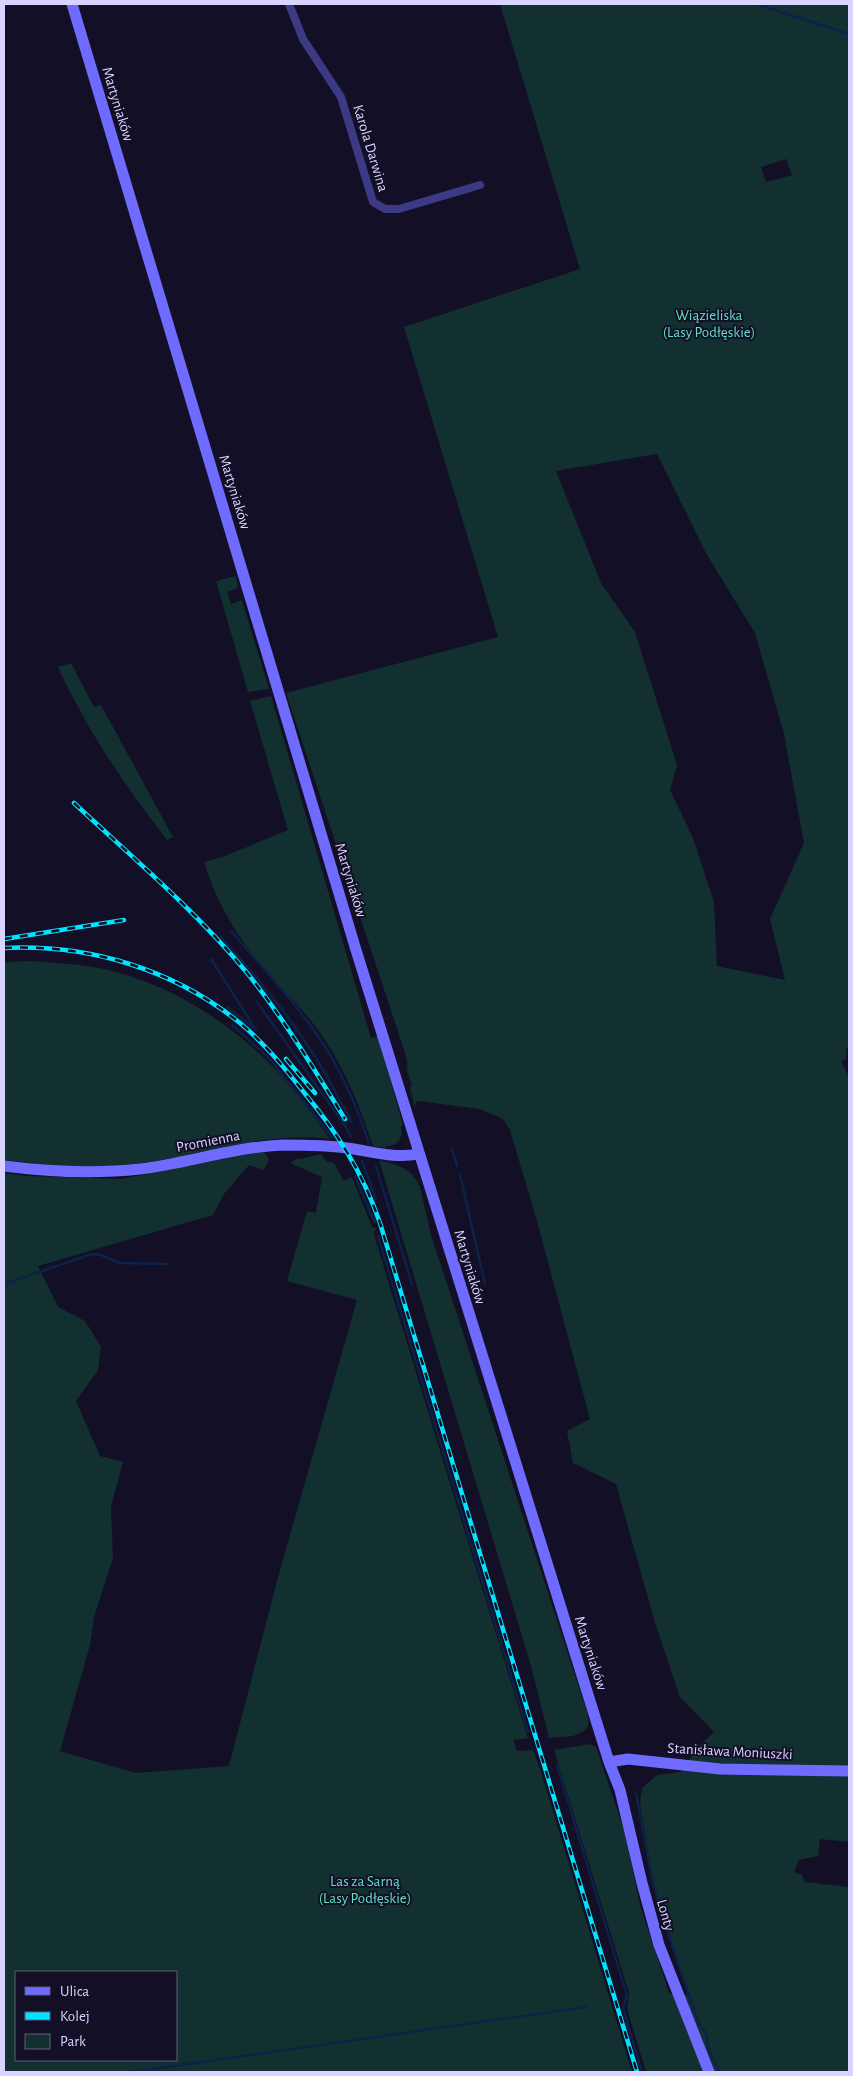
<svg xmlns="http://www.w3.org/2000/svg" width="853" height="2076" viewBox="0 0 853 2076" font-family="'Alegreya Sans',sans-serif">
<rect width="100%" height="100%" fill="#130f26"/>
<path fill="#12302f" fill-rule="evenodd" d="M 500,4 L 849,4 L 849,1048 L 846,1049 L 846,1059 L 841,1061 L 849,1077 L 849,1842 L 820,1839 L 818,1856 L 799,1860 L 794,1872 L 802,1875 L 805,1882 L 849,1887 L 849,2072 L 646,2072 L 627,2009 L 629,1993 L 554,1750 L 590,1744 L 596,1747 L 625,1833 L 640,1905 L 669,1993 L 688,1995 L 660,1909 L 652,1878 L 640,1803 L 642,1788 L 657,1775 L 681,1772 L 698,1747 L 714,1732 L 680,1697 L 655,1623 L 616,1484 L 573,1463 L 567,1431 L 590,1419 L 537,1221 L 510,1130 L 503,1119 L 480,1109 L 417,1101 L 414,1107 L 410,1087 L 412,1086 L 405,1065 L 408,1069 L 406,1056 L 286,693 L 498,637 L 404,327 L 580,269 ZM 786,159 L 792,175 L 766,182 L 761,167 ZM 657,454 L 707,555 L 755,633 L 784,734 L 804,843 L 770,919 L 785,980 L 717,966 L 714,902 L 693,838 L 670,790 L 677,765 L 635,632 L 601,583 L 556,471 Z
M 236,576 L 238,588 L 227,592 L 231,604 L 242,600 L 269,689 L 248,692 L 216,581 Z
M 71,663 L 94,707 L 101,705 L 173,837 L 167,840 C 125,786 87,730 58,667 Z
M 271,696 L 371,1038 L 378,1036 L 403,1125 L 401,1126 C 403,1138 399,1146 386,1146 L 385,1148 L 373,1146 C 359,1104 342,1061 315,1026 C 300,1006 282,990 266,971 C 239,940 216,902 204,862 L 225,856 L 288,830 L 250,701 Z
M 32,961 C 56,963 80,964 104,969 C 176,985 242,1030 289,1084 C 304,1102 317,1121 330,1139 C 270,1131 208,1153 149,1162 C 121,1165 92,1169 65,1167 C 44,1165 24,1162 4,1160 L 4,962 Z
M 261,1152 L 265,1153 C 271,1160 268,1163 263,1170 L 249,1165 L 224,1194 L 213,1215 L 38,1266 L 58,1307 L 85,1321 L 101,1347 L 98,1370 L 76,1401 L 100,1456 L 123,1462 L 111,1506 L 113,1558 L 94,1617 L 90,1645 L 60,1751 L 136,1773 L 229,1766 L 278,1577 L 357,1300 L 287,1281 L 307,1211 L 316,1213 L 322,1177 L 290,1163 L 298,1158 L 299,1159 L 321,1154 L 326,1161 L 334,1163 L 344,1181 L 352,1177 L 372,1227 L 376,1228 L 374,1234 L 389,1284 L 528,1738 L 513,1740 L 517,1751 L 533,1750 L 542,1775 L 632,2072 L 4,2072 L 4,1173 L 27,1176 L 121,1179 ZM 16,1972 L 176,1972 L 176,2060 L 16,2060 Z
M 379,1160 C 397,1165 412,1168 420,1187 L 431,1235 L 588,1715 L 588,1727 L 584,1731 L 573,1736 L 549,1738 L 531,1666 Z"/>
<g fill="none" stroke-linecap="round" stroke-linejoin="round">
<path stroke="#0c2248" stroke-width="2.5" d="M 756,4 L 849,34
M 231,931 C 265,971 303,1010 331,1056 C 347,1084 359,1113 369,1143
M 221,937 C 253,973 284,1009 310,1049 C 326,1073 339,1098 352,1123
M 211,959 L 256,1030 L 227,1007
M 257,1002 L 346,1127 L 351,1137
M 232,1025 L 269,1058 L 332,1137
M 452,1149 L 457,1166
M 362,1161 L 376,1199
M 376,1166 L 412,1284
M 460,1175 L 485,1284
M 355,1176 L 374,1221
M 378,1236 L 528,1732
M 4,1284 L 92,1254 L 101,1255 L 119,1263 L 167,1264
M 557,1765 L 627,1996 L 623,2008 L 642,2072
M 636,1793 L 652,1878 L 660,1909 L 689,1995 L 699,2024 L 706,2033 L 709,2050 L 720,2072
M 131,2072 L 586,2007"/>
<path stroke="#3d3a85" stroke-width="8" d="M 289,4 L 303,39 L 341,97 L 373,202 L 385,209 L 399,209 L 480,185"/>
<path stroke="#6f6bff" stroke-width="11" d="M 72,4 L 356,950 L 609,1762 L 620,1790 L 642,1883 L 659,1945 L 709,2072
M 4,1166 C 50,1172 94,1174 140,1169 C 188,1163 234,1147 283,1145 C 304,1145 326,1145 347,1148 C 371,1151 395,1159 418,1154
M 609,1762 L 628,1759 L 720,1769 L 849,1771"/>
<defs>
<path id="rail" d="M 74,803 C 133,858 196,911 248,974 C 284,1019 314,1069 345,1119
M 4,939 L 124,920
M 4,948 C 89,944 173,969 240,1023 C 264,1043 283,1066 302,1090 C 337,1132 362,1171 380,1223 L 637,2072
M 286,1059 L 315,1093"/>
</defs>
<use href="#rail" stroke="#00e5ff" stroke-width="4.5"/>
<use href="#rail" stroke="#130f26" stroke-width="2.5" stroke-dasharray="8" stroke-linecap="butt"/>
</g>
<g text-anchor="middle" stroke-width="4" stroke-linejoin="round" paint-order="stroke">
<g font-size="15" fill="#d9d4ff" stroke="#130f26">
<text transform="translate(118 104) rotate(73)" y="5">Martyniaków</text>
<text transform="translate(371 148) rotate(73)" y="5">Karola Darwina</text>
<text transform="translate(235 492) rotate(73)" y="5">Martyniaków</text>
<text transform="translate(351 880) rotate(73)" y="5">Martyniaków</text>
<text transform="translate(208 1141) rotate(-11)" y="5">Promienna</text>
<text transform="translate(470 1267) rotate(73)" y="5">Martyniaków</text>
<text transform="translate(591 1653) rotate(72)" y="5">Martyniaków</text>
<text transform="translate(730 1751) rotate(3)" y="5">Stanisława Moniuszki</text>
<text transform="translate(666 1915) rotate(74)" y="5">Lonty</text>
</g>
<g font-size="15" fill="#5fe0c0" stroke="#130f26">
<text x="709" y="320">Wiązieliska<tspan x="709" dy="17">(Lasy Podłęskie)</tspan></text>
<text x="365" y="1886">Las za Sarną<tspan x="365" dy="17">(Lasy Podłęskie)</tspan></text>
</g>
</g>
<rect width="853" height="2076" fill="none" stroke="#d9d4ff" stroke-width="10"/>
<rect x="15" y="1971" width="162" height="90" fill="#130f26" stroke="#625e7d"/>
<rect x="25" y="1987" width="25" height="8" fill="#6f6bff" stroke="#625e7d"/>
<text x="60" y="1996" font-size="15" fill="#d9d4ff">Ulica</text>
<rect x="25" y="2012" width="25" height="8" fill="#00e5ff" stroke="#625e7d"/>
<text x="60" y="2021" font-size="15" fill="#d9d4ff">Kolej</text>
<rect x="25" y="2034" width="25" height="15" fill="#12302f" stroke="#625e7d"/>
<text x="60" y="2046" font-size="15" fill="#d9d4ff">Park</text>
</svg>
